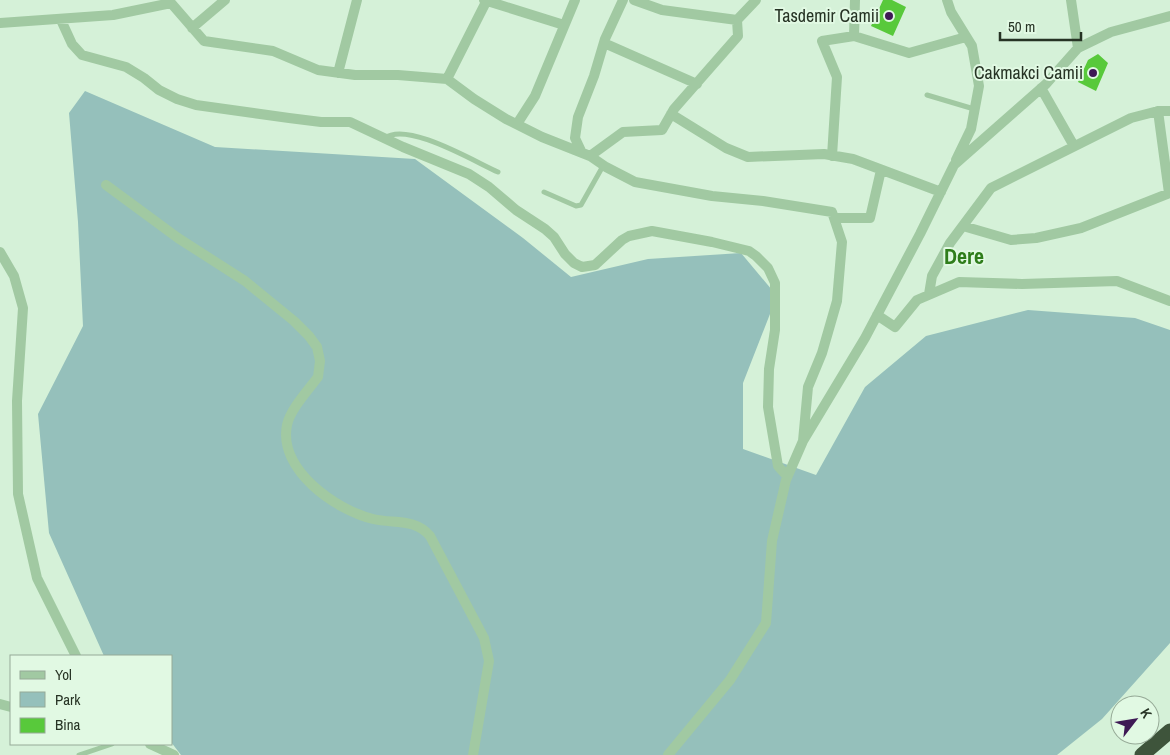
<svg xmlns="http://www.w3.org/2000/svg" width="1170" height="755" viewBox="0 0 1170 755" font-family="'Archivo Narrow',sans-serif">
<rect width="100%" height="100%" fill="#d5f1d8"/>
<path fill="#95c0bb" d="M 85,91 L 215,147 L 415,159 L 523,238 L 571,277 L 648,259 L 741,253 L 777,296 L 743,383 L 743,449 L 816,475 L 865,387 L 926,336 L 1028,310 L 1135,318 L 1170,330 L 1170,643 L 1102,719 L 1057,755 L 181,755 L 171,742 L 171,656 L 104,656 L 49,533 L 38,414 L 83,326 L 78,222 L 69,113 Z"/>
<path fill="#58c93b" d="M 883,0 L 892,0 L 906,7 L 893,36 L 871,26 Z
M 1098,54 L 1108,63 L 1096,91 L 1078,82 L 1088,60 Z"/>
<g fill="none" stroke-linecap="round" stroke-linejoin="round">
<path stroke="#a1c9a2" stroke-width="5" d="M 927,95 L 974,109
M 385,138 C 407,121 475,162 498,172
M 544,192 L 576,206 L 581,205 L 603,166
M 79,755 L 112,744"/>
<path stroke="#a1c9a2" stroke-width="10" d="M 484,0 L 564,25
M 634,0 L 662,10 L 737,20
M 947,0 L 951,12 L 972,46 L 979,86 L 971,129 L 956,160
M 1071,0 L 1078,48
M 61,20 L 72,44 L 82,55 L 126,67 L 144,78 L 159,90 L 177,99 L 196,105 L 289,118 L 321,122 L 350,122 L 403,147 L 469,174 L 489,187 L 516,210 L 545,229 L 554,237 L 565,254 L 574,263 L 582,267 L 595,265 L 622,240 L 629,236 L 652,231 L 712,242 L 749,251 L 756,256 L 768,268 L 775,283 L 775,330 L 769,369 L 768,407 L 778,466 L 787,476
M 0,23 L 113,15 L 171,3 L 204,41 L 273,51 L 318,70 L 355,75 L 398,75 L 447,79 L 474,99 L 506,119 L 542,137 L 590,156 L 606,167 L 635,182 L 712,196 L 763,201 L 832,212 L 842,242 L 837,301 L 822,353 L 808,387 L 803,441
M 192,28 L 225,0
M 854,36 L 855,0
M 604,43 L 697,84
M 338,73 L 357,0
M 447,79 L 487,0
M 1041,88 L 1074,146
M 1158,111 L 1169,193
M 671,114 L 726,148 L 748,157 L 824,154 L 853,159 L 941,192
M 517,124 L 535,96 L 575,0
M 582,153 L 575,138 L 578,117 L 594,76 L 605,39 L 623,0
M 590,156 L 623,132 L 662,130 L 674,109 L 738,36 L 737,20 L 756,0
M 832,156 L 837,77 L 822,41 L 854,36 L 909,53 L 966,37
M 106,185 L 178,238 L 245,281 L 294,321 L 309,336 L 317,347 L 320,361 L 318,377 C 308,390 290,410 287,425 C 278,470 336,510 373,519 C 394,524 415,518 430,536 L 484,638 L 489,661 L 473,755
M 834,218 L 870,218 L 881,170
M 963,226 L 1011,240 L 1036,238 L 1081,228 L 1170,193
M 0,252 L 14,276 L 23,308 L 17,401 L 18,494 L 37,578 L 76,656
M 929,294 L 932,276 L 950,243 L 991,188 L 1131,118 L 1158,111 L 1170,111
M 877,315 L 895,327 L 917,300 L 959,282 L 1022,284 L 1117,281 L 1170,301
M 0,704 L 11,707
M 150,744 L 174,755
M 668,755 L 730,680 L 766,623 L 772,541 L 786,480 L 803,441 L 865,338 L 920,234 L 954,165 L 1046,84 L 1078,48 L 1111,32 L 1170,16"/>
<path stroke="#3e543b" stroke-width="15" d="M 1142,755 L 1170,731"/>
</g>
<g fill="#3e1955" stroke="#e1f9e3" stroke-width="2">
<circle cx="889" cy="16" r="5"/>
<circle cx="1093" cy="73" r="5"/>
</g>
<g text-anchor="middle" stroke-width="4" stroke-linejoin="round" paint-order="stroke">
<g font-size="18" fill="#263324" stroke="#e1f9e3" text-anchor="end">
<text x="879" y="22">Tasdemir Camii</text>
<text x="1083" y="79">Cakmakci Camii</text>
</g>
<g font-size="22" font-weight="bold" fill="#2f7d1b" stroke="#e1f9e3">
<text x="964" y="264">Dere</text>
</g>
</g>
<rect x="10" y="655" width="162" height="90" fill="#e1f9e3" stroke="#96aa97"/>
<rect x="20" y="671" width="25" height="8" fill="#a1c9a2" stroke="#96aa97"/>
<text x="55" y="680" font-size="15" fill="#263324">Yol</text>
<rect x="20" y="692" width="25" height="15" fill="#95c0bb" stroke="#96aa97"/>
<text x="55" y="705" font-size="15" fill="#263324">Park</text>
<rect x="20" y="718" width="25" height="15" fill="#58c93b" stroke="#96aa97"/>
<text x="55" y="730" font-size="15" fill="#263324">Bina</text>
<g transform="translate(1135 720) rotate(59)"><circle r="24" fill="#e1f9e3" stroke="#96aa97"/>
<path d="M0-4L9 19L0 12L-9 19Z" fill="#3e1955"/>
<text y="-8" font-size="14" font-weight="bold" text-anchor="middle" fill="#263324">K</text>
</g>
<path d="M1000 32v8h81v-8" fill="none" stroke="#263324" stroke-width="2.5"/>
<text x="1008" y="32" font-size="15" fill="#263324" stroke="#e1f9e3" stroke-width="4" paint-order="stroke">50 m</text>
</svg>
